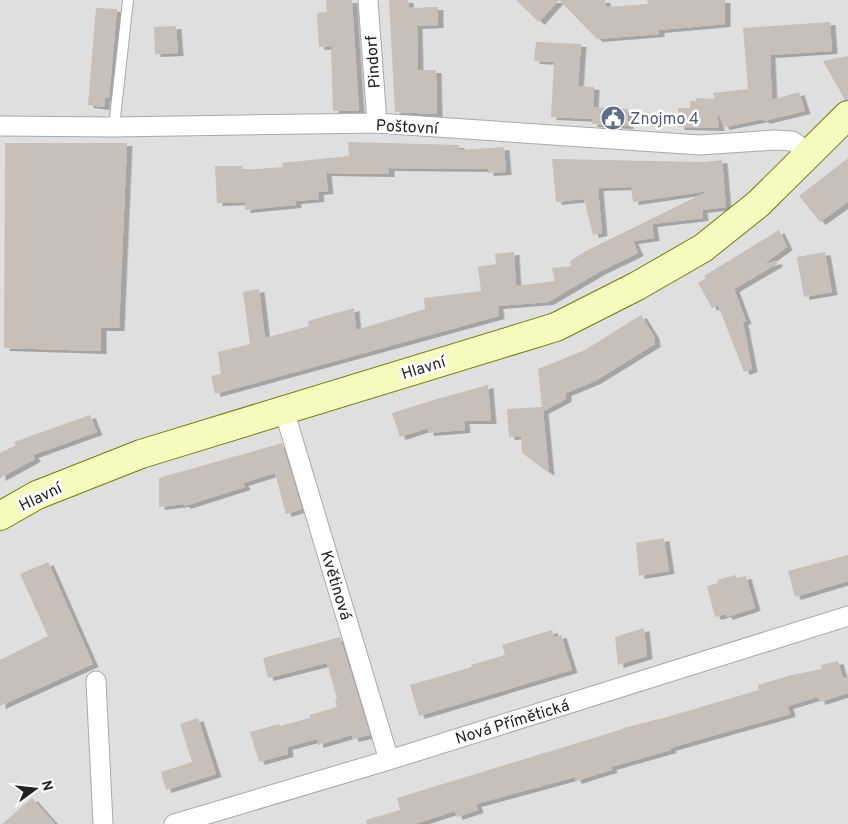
<svg xmlns="http://www.w3.org/2000/svg" width="848" height="824" viewBox="0 0 848 824" font-family="Overpass,sans-serif">
<defs>
<filter id="shadow"><feDropShadow dx="5.5" dy="3" stdDeviation="0" flood-color="#0004"/></filter>
</defs>
<rect width="100%" height="100%" fill="#f2efe9"/>
<path fill="#e0dfdf" d="M 0,0 L 848,0 L 848,824 L 0,824 Z"/>
<path fill="#c7bfb8" filter="url(#shadow)" d="M 326,0 L 352,0 L 359,111 L 333,111 L 331,46 L 319,47 L 317,13 L 327,12 Z
M 389,0 L 408,0 L 409,8 L 438,7 L 438,25 L 417,26 L 418,70 L 436,70 L 437,114 L 395,112 Z
M 516,0 L 605,0 L 606,7 L 648,4 L 647,0 L 725,0 L 725,24 L 659,30 L 659,34 L 597,39 L 559,0 L 539,22 Z
M 96,8 L 117,9 L 109,98 L 105,97 L 104,107 L 88,105 Z
M 830,22 L 832,51 L 770,55 L 772,100 L 799,92 L 805,111 L 764,121 L 763,119 L 724,127 L 717,111 L 719,128 L 679,127 L 678,108 L 690,108 L 690,101 L 696,101 L 696,98 L 715,99 L 713,93 L 748,89 L 743,28 Z
M 176,26 L 178,53 L 155,54 L 154,27 Z
M 536,42 L 581,44 L 578,86 L 594,87 L 593,107 L 628,109 L 628,126 L 592,124 L 592,119 L 551,117 L 554,62 L 534,61 Z
M 848,56 L 848,100 L 845,100 L 823,61 Z
M 348,142 L 459,145 L 460,150 L 504,147 L 506,172 L 488,173 L 488,169 L 389,168 L 389,174 L 326,173 L 328,191 L 318,192 L 319,199 L 296,201 L 296,205 L 245,210 L 245,202 L 217,203 L 215,166 L 242,166 L 242,170 L 283,167 L 282,163 L 349,156 Z
M 5,143 L 127,143 L 119,328 L 101,328 L 101,351 L 4,348 Z
M 848,158 L 848,202 L 820,222 L 799,196 Z
M 552,159 L 704,162 L 722,160 L 726,207 L 702,210 L 703,218 L 652,224 L 654,238 L 633,241 L 638,253 L 599,272 L 548,302 L 498,306 L 499,316 L 215,394 L 211,376 L 221,374 L 218,352 L 250,344 L 243,292 L 259,289 L 265,338 L 309,326 L 308,321 L 354,308 L 356,330 L 425,309 L 424,298 L 481,291 L 478,267 L 496,264 L 495,254 L 514,252 L 516,286 L 555,281 L 552,268 L 571,266 L 570,261 L 586,251 L 708,191 L 633,202 L 631,187 L 598,188 L 602,233 L 593,235 L 584,199 L 556,202 Z
M 779,230 L 787,247 L 764,264 L 776,261 L 777,264 L 734,289 L 746,321 L 743,322 L 752,369 L 744,372 L 718,305 L 712,308 L 698,283 L 706,278 L 704,276 Z
M 825,252 L 832,292 L 804,297 L 797,257 Z
M 641,315 L 654,336 L 655,344 L 595,381 L 566,393 L 566,399 L 543,411 L 549,473 L 522,453 L 521,436 L 509,437 L 507,409 L 542,407 L 538,369 L 585,350 Z
M 488,385 L 491,421 L 464,421 L 465,430 L 428,433 L 428,428 L 400,437 L 392,413 L 437,399 Z
M 90,415 L 97,432 L 33,455 L 35,459 L 0,478 L 0,453 L 16,445 L 14,442 Z
M 282,443 L 302,509 L 286,514 L 275,473 L 243,483 L 245,487 L 185,506 L 184,504 L 159,507 L 159,478 Z
M 664,538 L 669,571 L 639,576 L 636,543 Z
M 848,555 L 848,581 L 795,597 L 788,571 Z
M 48,562 L 93,664 L 0,706 L 0,660 L 48,636 L 20,574 Z
M 736,575 L 736,578 L 746,576 L 755,608 L 727,617 L 726,614 L 715,617 L 707,586 L 718,583 L 717,580 Z
M 644,628 L 647,656 L 618,665 L 615,637 Z
M 552,630 L 554,637 L 561,635 L 572,670 L 419,716 L 410,685 L 472,667 L 471,665 L 505,655 L 502,645 Z
M 340,637 L 370,735 L 353,739 L 352,735 L 318,745 L 317,739 L 287,747 L 288,754 L 259,762 L 250,732 L 279,724 L 280,726 L 310,718 L 310,715 L 337,707 L 335,700 L 337,699 L 327,663 L 268,678 L 263,658 Z
M 838,661 L 843,678 L 848,677 L 848,693 L 820,702 L 818,697 L 788,706 L 790,714 L 670,748 L 671,750 L 611,767 L 612,770 L 598,774 L 576,781 L 575,777 L 476,804 L 478,810 L 457,817 L 455,811 L 415,824 L 367,824 L 366,820 L 400,810 L 397,798 L 623,729 L 623,728 L 667,717 L 759,690 L 758,685 L 792,675 L 822,669 L 821,665 Z
M 198,718 L 216,774 L 166,790 L 161,772 L 192,762 L 180,724 Z
M 32,798 L 55,824 L 2,824 Z"/>
<g fill="none" stroke-linecap="round" stroke-linejoin="round">
<defs>
<path id="lane" d="M 114,127 L 128,0"/>
<path id="street" d="M 368,0 L 377,123
M 0,126 L 114,127 L 377,123 L 700,145 L 775,140 L 792,141 L 809,152
M 284,410 L 389,760
M 96,681 L 103,824
M 174,824 L 389,760 L 848,616"/>
<path id="secondary" d="M 0,516 L 37,495 L 141,454 L 556,327 L 637,286 L 703,248 L 758,204 L 848,115"/>
</defs>
<use href="#lane" stroke="#a9a9a9" stroke-width="12"/>
<use href="#street" stroke="#a9a9a9" stroke-width="21"/>
<use href="#secondary" stroke="#707d05" stroke-width="30"/>
<use href="#lane" stroke="#fff" stroke-width="10"/>
<use href="#street" stroke="#fff" stroke-width="19"/>
<use href="#secondary" stroke="#f7fabf" stroke-width="28"/>
</g>
<defs>
<symbol id="civic-disc" viewBox="-11 -11 22 22"><circle r="9.5" fill="#5c6f8a" stroke="#fff"/><path d="M-.6-6.5H3V-4.5H.6V-3L4-1V1h2V6H-6V1h2V-1L-.6-3ZM-1.2 2.5V6h2.4V2.5Z" fill="#fff"/></symbol>
</defs>
<g fill-rule="evenodd">
<use href="#civic-disc" x="599" y="104" width="28" height="28"/>
</g>
<g text-anchor="middle" stroke-width="5" stroke-linejoin="round" paint-order="stroke">
<g font-size="16" fill="#222" stroke="#fff">
<text transform="translate(372 62) rotate(-94)" y="6">Pindorf</text>
<text transform="translate(407 126) rotate(3)" y="6">Poštovní</text>
<text transform="translate(423 367) rotate(-17)" y="6">Hlavní</text>
<text transform="translate(40 496) rotate(-26)" y="6">Hlavní</text>
<text transform="translate(337 585) rotate(73)" y="6">Květinová</text>
<text transform="translate(512 721) rotate(-17)" y="6">Nová Přímětická</text>
</g>
<g font-size="16" fill="#4e5e75" stroke="#fff" text-anchor="start">
<text x="630" y="124">Znojmo 4</text>
</g>
</g>
<g transform="translate(35 789) rotate(75)" stroke="#ffffff" stroke-width="4" paint-order="stroke">
<path d="M0-4L9 19L0 12L-9 19Z" fill="#222222"/>
<text y="-8" font-size="14" font-weight="bold" text-anchor="middle" fill="#222222">N</text>
</g>
</svg>
